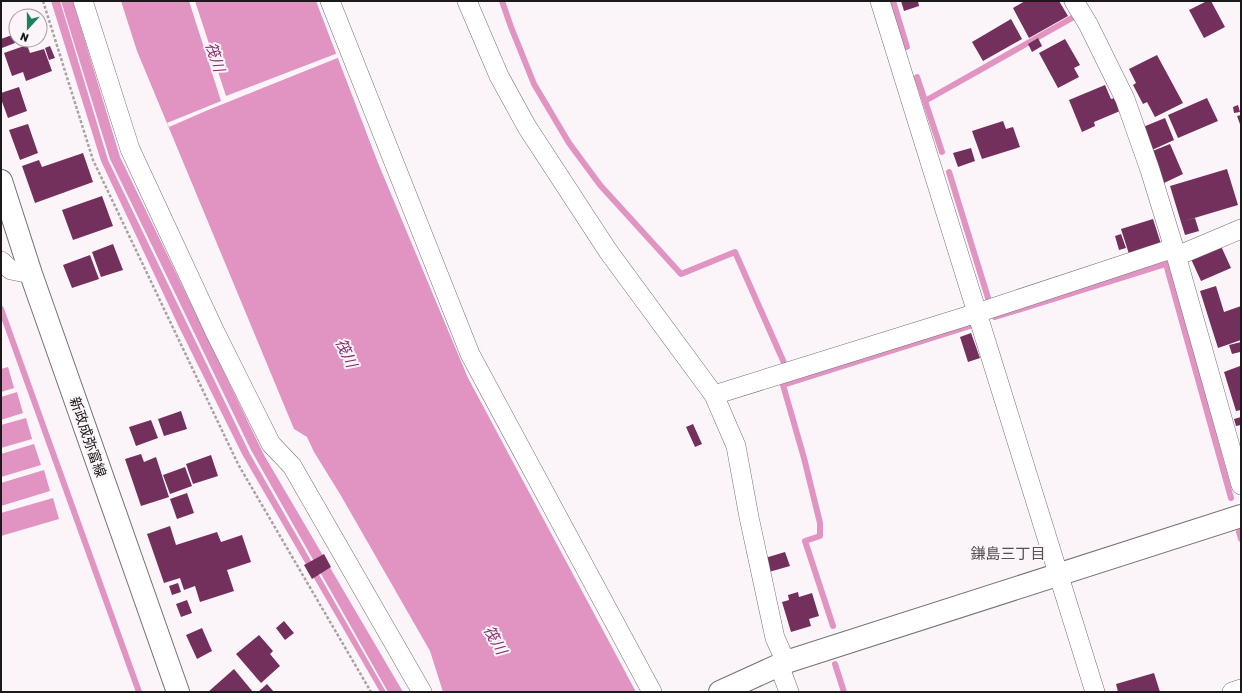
<svg xmlns="http://www.w3.org/2000/svg" width="1242" height="693" viewBox="0 0 1242 693" font-family="Rubik,'Noto Sans JP',sans-serif">
<rect width="100%" height="100%" fill="#fbf4f8"/>
<path fill="#e193c2" d="M 51,1 L 60,1 L 108,160 L 250,454 L 386,692 L 380,692 L 242,454 L 179,327 L 101,161 Z
M 61,1 L 73,1 L 120,157 L 264,455 L 403,692 L 388,692 L 251,450 L 110,159 Z
M 121,1 L 316,1 L 378,163 L 468,378 L 636,692 L 443,692 L 430,651 L 340,494 L 314,452 L 307,437 L 294,429 L 137,51 Z
M 8,367 L 14,388 L 1,392 L 1,369 Z
M 17,392 L 23,413 L 1,420 L 1,397 Z
M 26,418 L 32,439 L 1,448 L 1,425 Z
M 34,444 L 41,465 L 1,477 L 1,454 Z
M 44,470 L 50,491 L 1,506 L 1,483 Z
M 53,498 L 59,519 L 1,536 L 1,513 Z"/>
<path fill="#fbf4f8" d="M 189,1 L 195,1 L 226,96 L 338,53 L 340,57 L 208,110 L 169,127 L 167,123 L 221,101 Z"/>
<g fill="none" stroke-linecap="round" stroke-linejoin="round">
<path stroke="#e193c2" stroke-width="6" d="M 502,1 L 511,27 L 534,84 L 569,143 L 600,185 L 681,274 L 735,252 L 785,365
M 893,1 L 907,47
M 917,77 L 942,152
M 925,101 L 1072,18
M 949,172 L 989,301
M 1,309 L 139,692
M 995,317 L 1166,264 L 1231,498
M 1239,532 L 1241,539
M 833,626 L 805,541 L 820,536 L 820,523 L 804,458 L 783,385 L 970,326
M 835,664 L 844,692"/>
</g>
<path fill="#74305c" d="M 901,1 L 918,1 L 919,6 L 904,11 Z
M 1025,1 L 1059,1 L 1068,16 L 1029,38 L 1013,8 Z
M 1207,1 L 1211,1 L 1225,27 L 1204,38 L 1189,10 Z
M 1011,19 L 1022,39 L 983,61 L 972,42 Z
M 12,35 L 15,43 L 2,48 L 1,39 Z
M 1038,38 L 1042,46 L 1032,52 L 1028,44 Z
M 1065,39 L 1080,65 L 1074,68 L 1079,77 L 1058,88 L 1039,53 Z
M 27,45 L 30,53 L 44,49 L 52,71 L 26,81 L 23,72 L 12,76 L 4,53 Z
M 50,46 L 55,58 L 49,60 L 45,48 Z
M 1157,55 L 1183,103 L 1155,117 L 1147,102 L 1143,104 L 1133,85 L 1136,83 L 1129,69 Z
M 1105,85 L 1111,99 L 1115,98 L 1120,111 L 1094,122 L 1095,126 L 1082,132 L 1069,100 Z
M 19,87 L 27,111 L 8,118 L 1,99 L 1,93 Z
M 1207,98 L 1218,121 L 1178,138 L 1168,115 Z
M 1238,105 L 1240,112 L 1234,113 L 1233,107 Z
M 1241,115 L 1241,127 L 1237,116 Z
M 1165,118 L 1174,140 L 1152,150 L 1143,127 Z
M 1003,121 L 1006,129 L 1013,127 L 1020,147 L 982,159 L 972,131 Z
M 28,124 L 38,153 L 20,160 L 9,130 Z
M 1170,144 L 1183,174 L 1164,183 L 1150,152 Z
M 971,148 L 975,161 L 958,167 L 953,153 Z
M 83,153 L 93,182 L 35,203 L 22,166 L 39,160 L 42,167 Z
M 1227,169 L 1238,205 L 1181,222 L 1170,186 Z
M 102,196 L 113,226 L 73,240 L 62,210 Z
M 1195,218 L 1199,231 L 1185,235 L 1181,222 Z
M 1153,219 L 1161,244 L 1129,254 L 1121,229 Z
M 1121,234 L 1126,248 L 1119,250 L 1115,236 Z
M 113,244 L 123,270 L 101,277 L 92,252 Z
M 1221,246 L 1231,268 L 1201,281 L 1191,259 Z
M 90,255 L 99,279 L 72,288 L 63,265 Z
M 1216,286 L 1224,312 L 1241,306 L 1241,340 L 1218,348 L 1200,291 Z
M 971,333 L 980,358 L 968,362 L 960,337 Z
M 1241,342 L 1241,355 L 1240,352 L 1232,354 L 1229,345 Z
M 1240,366 L 1241,371 L 1241,410 L 1236,411 L 1224,372 Z
M 181,411 L 187,429 L 164,436 L 158,419 Z
M 1241,417 L 1241,425 L 1236,426 L 1234,419 Z
M 151,420 L 158,438 L 136,446 L 129,427 Z
M 693,424 L 702,444 L 695,447 L 686,427 Z
M 141,454 L 144,462 L 156,457 L 169,497 L 141,506 L 125,459 Z
M 211,455 L 218,476 L 193,484 L 186,464 Z
M 185,467 L 192,486 L 170,494 L 163,475 Z
M 187,493 L 194,513 L 177,519 L 170,499 Z
M 170,526 L 176,545 L 217,532 L 221,542 L 242,535 L 251,562 L 227,570 L 234,591 L 200,602 L 195,586 L 184,590 L 180,578 L 164,583 L 147,534 Z
M 785,552 L 790,566 L 769,572 L 765,558 Z
M 324,554 L 331,567 L 312,579 L 304,565 Z
M 178,583 L 181,592 L 172,595 L 169,586 Z
M 798,592 L 799,597 L 812,593 L 819,616 L 809,619 L 811,626 L 791,632 L 782,602 L 789,600 L 788,595 Z
M 187,600 L 192,613 L 181,617 L 176,604 Z
M 284,621 L 294,633 L 285,640 L 276,628 Z
M 202,628 L 212,651 L 197,659 L 186,635 Z
M 259,635 L 273,651 L 270,654 L 280,666 L 261,683 L 236,654 Z
M 234,669 L 253,692 L 208,692 Z
M 1154,673 L 1160,692 L 1118,692 L 1116,684 Z
M 267,684 L 274,692 L 258,692 Z"/>
<g fill="none" stroke-linecap="round" stroke-linejoin="round">
<defs>
<path id="minor" d="M 83,1 L 130,149 L 215,332 L 271,444 L 292,466 L 422,692
M 330,1 L 470,354 L 652,692
M 467,1 L 499,76 L 527,127 L 608,251 L 714,395 L 736,446 L 749,517 L 775,638 L 786,662
M 880,1 L 1095,692
M 1074,1 L 1088,24 L 1125,99 L 1150,170 L 1174,248 L 1241,485
M 1177,256 L 1241,229
M 1,261 L 11,270 L 31,274
M 714,395 L 977,313 L 1174,248
M 779,665 L 789,692
M 1232,692 L 1241,689"/>
<path id="tertiary" d="M 720,692 L 786,662 L 1241,516"/>
<path id="secondary" d="M 1,181 L 31,274 L 178,692"/>
</defs>
<use href="#minor" stroke="#777174" stroke-width="20"/>
<use href="#tertiary" stroke="#777174" stroke-width="24"/>
<use href="#secondary" stroke="#777174" stroke-width="24"/>
<path stroke="#a7a2a5" stroke-width="2.5" stroke-dasharray="3 2" stroke-linecap="butt" d="M 43,1 L 93,160 L 238,464 L 371,692"/>
<use href="#minor" stroke="#fff" stroke-width="19"/>
<use href="#tertiary" stroke="#fff" stroke-width="22"/>
<use href="#secondary" stroke="#fff" stroke-width="22"/>
</g>
<g text-anchor="middle" stroke-width="4" stroke-linejoin="round" paint-order="stroke">
<g font-size="14" fill="#1b191a" stroke="#fbf4f8">
<text transform="translate(88 437) rotate(71)" y="5">新政成弥富線</text>
</g>
<g font-size="15" font-style="italic" fill="#862c69" stroke="#fbf4f8">
<text transform="translate(215 57) rotate(72)" y="5">筏川</text>
<text transform="translate(346 353) rotate(65)" y="5">筏川</text>
<text transform="translate(495 640) rotate(61)" y="5">筏川</text>
</g>
<g font-size="15" fill="#565053" stroke="#fbf4f8">
<text x="1008" y="559">鎌島三丁目</text>
</g>
</g>
<rect width="1242" height="693" fill="none" stroke="#1b191a" stroke-width="4"/>
<g transform="translate(28 28) rotate(201)"><circle r="19" fill="#fbf4f8" stroke="#a19c9f"/>
<path d="M0-3L7 15L0 10L-7 15Z" fill="#1c825d"/>
<text y="-6" font-size="11" font-weight="bold" text-anchor="middle" fill="#1b191a">N</text>
</g>
</svg>
